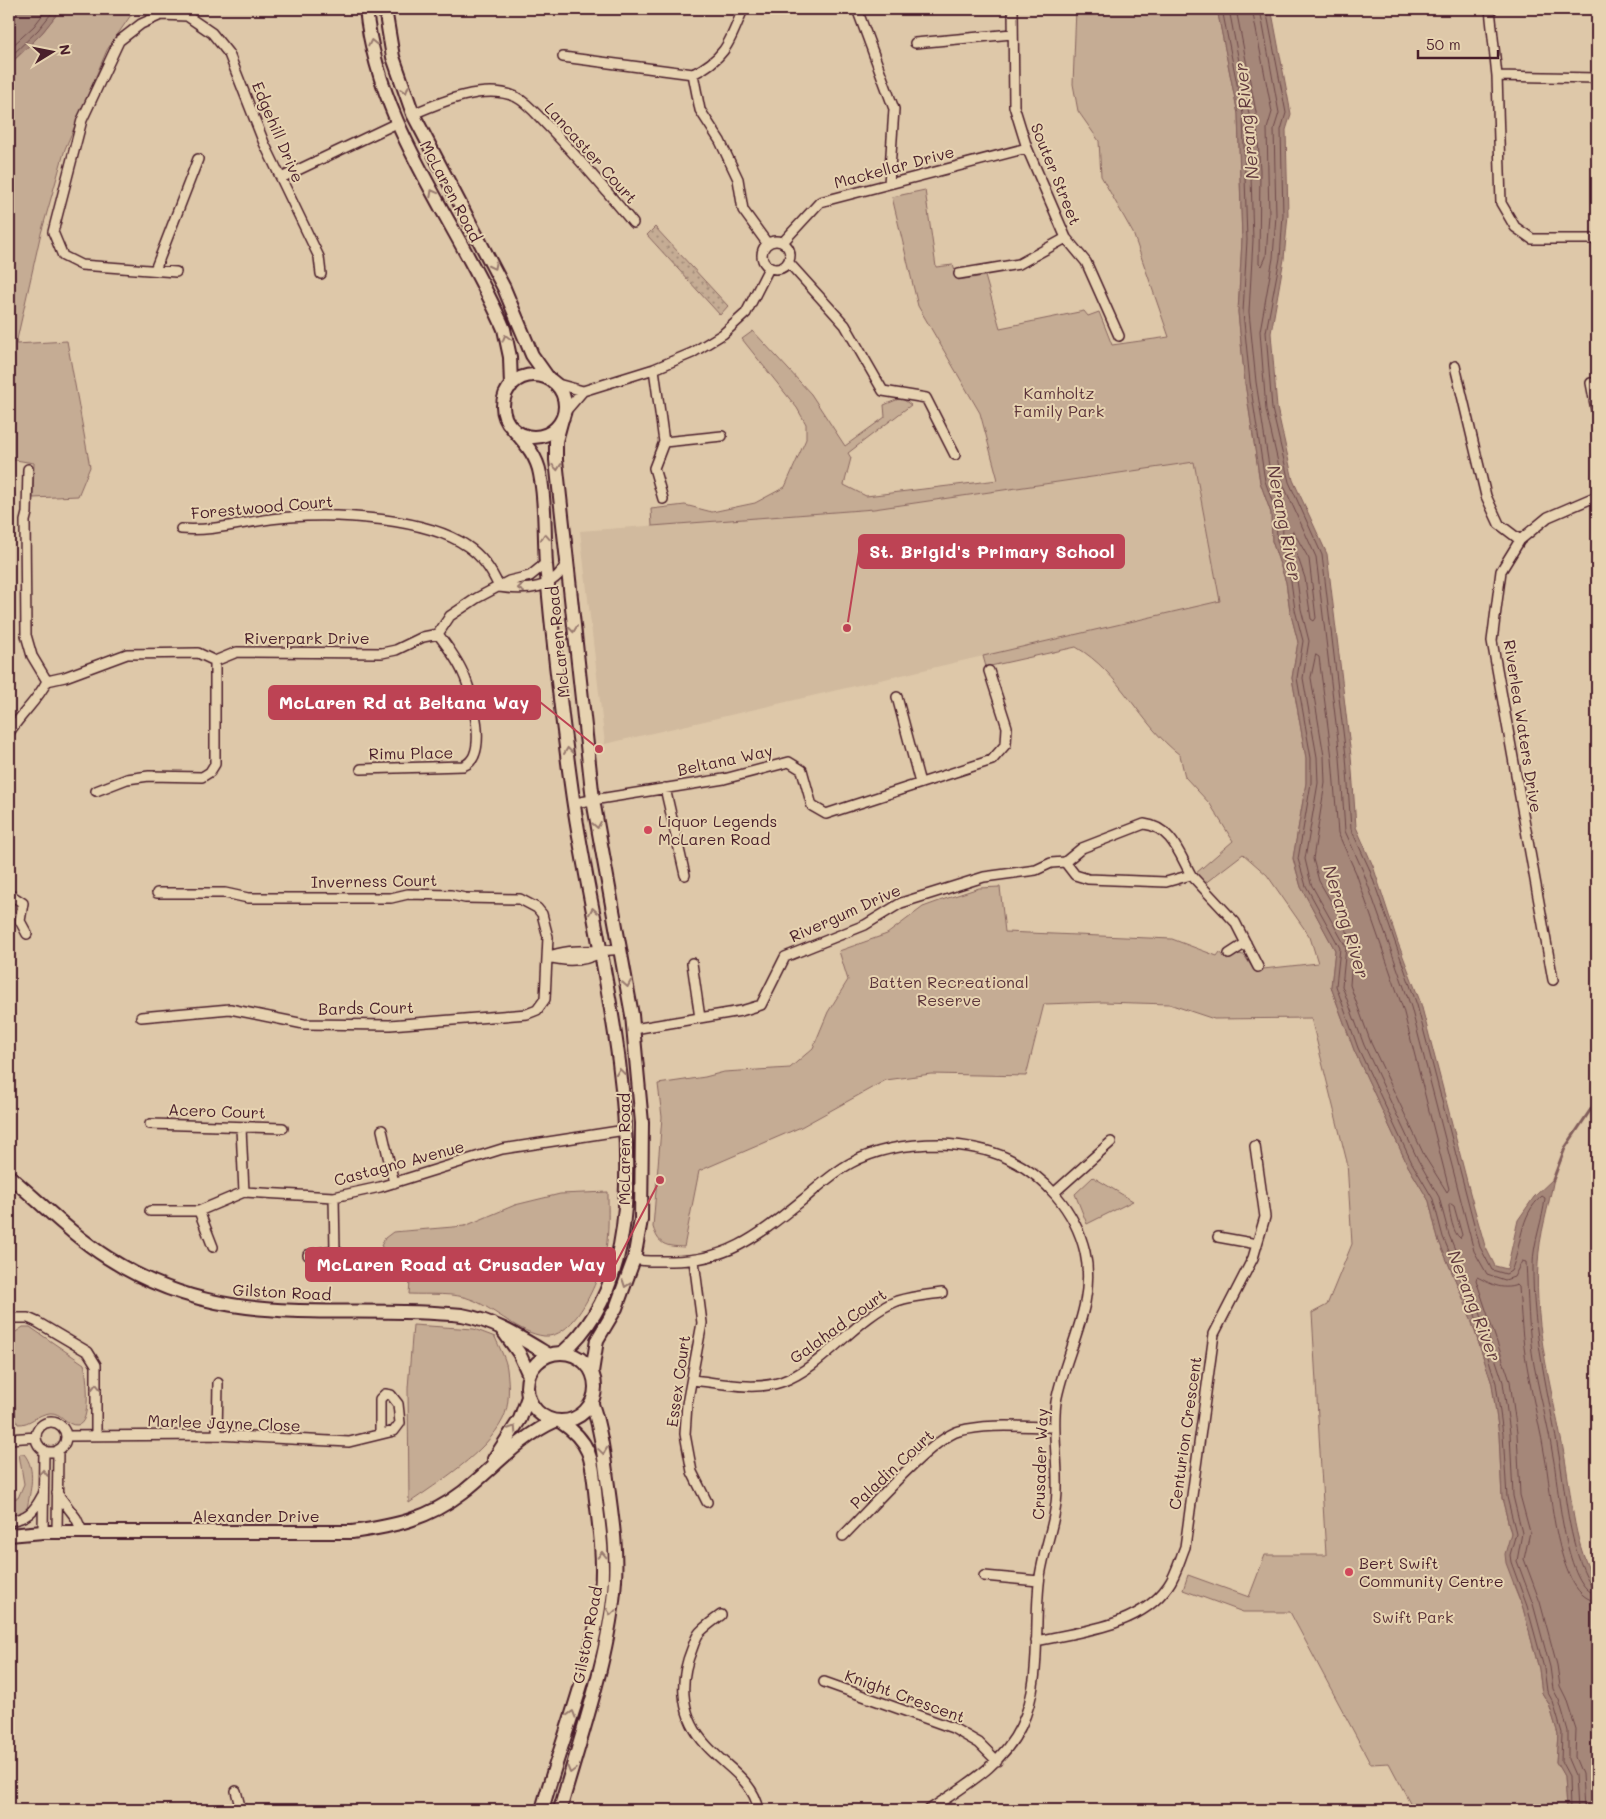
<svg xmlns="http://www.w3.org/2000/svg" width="1606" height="1819" viewBox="0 0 1606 1819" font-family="Mali,sans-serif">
<defs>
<pattern id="grass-dots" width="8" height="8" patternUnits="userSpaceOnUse" patternTransform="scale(1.25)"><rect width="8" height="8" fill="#c5ac94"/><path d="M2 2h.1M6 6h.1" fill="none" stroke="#a28b79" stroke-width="1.8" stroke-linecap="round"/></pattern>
</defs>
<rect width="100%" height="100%" fill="#dec8a9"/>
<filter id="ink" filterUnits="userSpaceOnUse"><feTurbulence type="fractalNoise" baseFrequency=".02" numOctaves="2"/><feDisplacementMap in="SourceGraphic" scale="10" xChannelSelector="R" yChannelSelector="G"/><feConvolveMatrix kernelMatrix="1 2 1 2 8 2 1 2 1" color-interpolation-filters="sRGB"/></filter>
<g filter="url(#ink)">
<path fill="#d1ba9e" d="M 1194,462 L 1220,601 L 605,744 L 580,531 L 874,509 Z"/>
<path fill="url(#grass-dots)" stroke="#886660" d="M 655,227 L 728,306 L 720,315 L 647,235 Z"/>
<path fill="#c5ac94" stroke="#886660" d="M 61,9 L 135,9 L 107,50 L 65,149 L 40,237 L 16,344 L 67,341 L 90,467 L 78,496 L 33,498 L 34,463 L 9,459 L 9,65 L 42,33 Z
M 1076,9 L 1217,9 L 1238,114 L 1242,240 L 1238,312 L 1245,383 L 1260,482 L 1271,513 L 1272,541 L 1286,582 L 1290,611 L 1298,642 L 1292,678 L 1306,758 L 1306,783 L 1293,859 L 1301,887 L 1335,950 L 1331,987 L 1354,1050 L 1408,1166 L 1429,1201 L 1438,1239 L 1468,1310 L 1492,1384 L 1499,1434 L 1502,1498 L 1511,1533 L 1509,1543 L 1514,1586 L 1523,1608 L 1539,1669 L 1542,1693 L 1549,1704 L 1558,1734 L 1556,1762 L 1564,1776 L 1566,1810 L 1414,1810 L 1389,1763 L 1371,1764 L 1290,1612 L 1243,1612 L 1183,1590 L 1188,1575 L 1249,1597 L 1265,1555 L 1326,1555 L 1312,1313 L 1327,1305 L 1352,1244 L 1347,1162 L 1311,1018 L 1214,1019 L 1169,1004 L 1103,1002 L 1044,1004 L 1026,1076 L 931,1074 L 886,1080 L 801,1127 L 699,1171 L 684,1247 C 666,1246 659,1246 653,1227 L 662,1117 L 658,1084 L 705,1077 L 724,1072 L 790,1068 L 813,1048 L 828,1012 L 848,980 L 839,951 L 887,934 L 923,907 L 945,899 L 979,888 L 1000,887 L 1005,932 L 1172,939 L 1217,956 L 1220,952 L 1227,960 L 1238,954 L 1244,955 L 1254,970 L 1318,963 L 1310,937 L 1267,875 L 1243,854 L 1204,884 L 1195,874 L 1233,841 L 1210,804 L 1185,777 L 1180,755 C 1140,725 1121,673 1076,647 L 986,667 L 983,656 L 1220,601 L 1194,462 L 874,509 L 652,526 L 651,509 L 685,505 L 712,512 L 755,503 L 785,487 L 806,439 L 806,424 L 797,408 L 742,339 L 753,331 L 811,394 L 845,446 L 885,417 L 884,405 L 901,398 L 911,405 L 848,453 L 851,458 L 844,485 L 866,496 L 998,480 L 980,413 L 918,306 L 892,197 L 925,190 L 936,267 L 953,265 L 958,280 L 985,276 L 1000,328 L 1084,311 L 1088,316 L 1099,312 L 1112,345 L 1169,337 L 1133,233 L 1101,176 L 1099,141 L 1078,111 L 1073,84 Z
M 1093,1177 L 1133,1201 L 1087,1224 L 1075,1194 Z
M 608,1192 C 608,1211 609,1231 606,1249 C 601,1276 576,1339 544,1336 C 519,1333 496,1310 473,1300 C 454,1292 429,1295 409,1294 L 411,1270 L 381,1246 L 385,1238 L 393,1232 L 465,1226 L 515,1205 L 560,1194 Z
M 413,1325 L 474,1329 L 495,1337 C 499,1347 506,1359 507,1369 C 509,1384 510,1405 503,1419 C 487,1452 438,1483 409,1503 L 408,1388 Z
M 23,1327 L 30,1327 L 84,1364 C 87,1374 92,1425 77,1425 C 66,1426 62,1412 50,1413 C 37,1414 30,1425 18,1424 L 15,1418 L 13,1334 Z
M 19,1454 L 24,1454 C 37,1470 30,1491 27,1509 L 19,1514 L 9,1516 L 9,1499 L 18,1498 L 24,1484 Z"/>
<path fill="#a58779" stroke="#815d5a" d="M 9,9 L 61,9 L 42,33 L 9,65 Z
M 1217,9 L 1271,9 L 1273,18 L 1291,114 L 1286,130 L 1288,215 L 1284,259 L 1271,333 L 1277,408 L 1293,480 L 1327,554 L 1351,756 L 1356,827 L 1373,866 L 1398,943 L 1421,1004 L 1470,1193 L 1485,1246 L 1495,1266 L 1507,1269 L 1518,1220 L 1534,1197 L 1554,1178 C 1549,1206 1539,1235 1538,1264 C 1534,1330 1553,1394 1565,1459 C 1573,1506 1573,1542 1597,1586 L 1597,1810 L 1566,1810 L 1564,1776 L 1556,1762 L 1558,1734 L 1549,1704 L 1542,1693 L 1539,1669 L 1523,1608 L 1506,1563 L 1505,1554 L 1511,1533 L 1502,1498 L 1499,1434 L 1492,1384 L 1468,1310 L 1438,1239 L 1429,1201 L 1408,1166 L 1354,1050 L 1331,987 L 1335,950 L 1301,887 L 1293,858 L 1306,783 L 1306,758 L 1292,678 L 1298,642 L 1290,611 L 1286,582 L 1272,541 L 1271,513 L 1260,482 L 1245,383 L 1238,312 L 1242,240 L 1238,114 Z"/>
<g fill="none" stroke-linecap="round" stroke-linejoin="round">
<path stroke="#6e494a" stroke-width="1" d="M 1222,9 L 1243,114 L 1247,240 L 1243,312 L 1250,382 L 1265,481 L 1276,512 L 1277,540 L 1291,581 L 1295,610 L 1303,641 L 1297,678 L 1311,758 L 1311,783 L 1298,859 L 1306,886 L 1340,948 L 1336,986 L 1358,1048 L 1412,1163 L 1433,1199 L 1443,1237 L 1473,1308 L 1496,1383 L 1503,1434 L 1507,1497 L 1516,1533 L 1510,1555 L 1511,1562 L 1527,1606 L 1544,1668 L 1547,1691 L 1553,1702 L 1562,1733 L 1561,1761 L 1569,1776 L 1570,1810
M 1229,9 L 1249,114 L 1253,240 L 1249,312 L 1256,382 L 1271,479 L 1282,511 L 1283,538 L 1297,580 L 1301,609 L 1309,641 L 1303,678 L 1317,757 L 1318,783 L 1305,859 L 1311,884 L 1346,947 L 1342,986 L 1364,1045 L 1418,1160 L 1439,1197 L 1449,1235 L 1478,1306 L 1503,1382 L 1510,1433 L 1513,1496 L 1522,1533 L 1517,1561 L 1533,1604 L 1550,1667 L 1553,1689 L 1559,1700 L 1568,1731 L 1568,1759 L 1575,1775 L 1577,1810
M 1236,9 L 1256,112 L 1260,170 L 1259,263 L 1262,266 L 1266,257 L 1269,215 L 1267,129 L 1272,112 L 1252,9
M 1260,9 L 1279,113 L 1274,129 L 1276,215 L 1273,258 L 1260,331 L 1266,410 L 1283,484 L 1316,557 L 1340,757 L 1345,831 L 1363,871 L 1411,1007 L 1474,1251 L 1487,1274 L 1505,1280 L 1514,1277 L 1522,1261 L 1526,1262 C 1528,1296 1528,1331 1534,1365 C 1540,1397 1549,1429 1554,1462 C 1558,1486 1566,1592 1597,1594
M 1266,9 L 1286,113 L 1281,130 L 1283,215 L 1280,258 L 1266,332 L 1272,409 L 1289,482 L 1322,555 L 1346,756 L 1351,829 L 1369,868 L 1417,1005 L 1480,1247 L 1492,1270 L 1506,1274 L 1511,1271 C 1522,1246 1519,1215 1542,1196 L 1545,1198 C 1543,1220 1533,1242 1533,1265 C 1532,1332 1549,1395 1560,1461 C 1567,1504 1569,1546 1591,1585 L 1597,1587
M 9,49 L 34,26 L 47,9
M 9,58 L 38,30 L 55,9
M 1293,531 L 1309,559 L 1316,618 L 1314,621 L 1311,619 L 1305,578 L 1291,537 Z
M 1316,655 L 1319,657 L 1332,758 L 1338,833 L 1356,873 L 1403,1009 L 1449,1189 L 1447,1192 L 1425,1157 L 1371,1043 L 1350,985 L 1353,945 L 1343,922 L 1319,881 L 1313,859 L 1325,783 L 1324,756 L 1311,678 Z
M 1451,1204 L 1454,1206 L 1462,1235 L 1460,1238 C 1453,1233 1450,1216 1449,1206 Z
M 1584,1810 L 1582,1774 L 1575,1757 L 1576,1729 L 1566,1698 L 1560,1686 L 1557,1665 L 1540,1602 L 1524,1559 L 1530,1532 L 1520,1495 L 1517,1433 L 1510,1381 L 1476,1280 L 1477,1277 C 1490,1283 1501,1291 1517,1285 L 1519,1287 C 1521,1313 1522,1340 1527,1366 C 1532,1398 1541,1430 1546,1463 C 1551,1492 1558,1600 1597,1601"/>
<path stroke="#815d5a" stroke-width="3" d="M 1553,1180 L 1565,1148 L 1597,1100"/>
<defs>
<path id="street" d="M 857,9 L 894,109 L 889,184
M 1013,9 L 1014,106 L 1027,148 L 1066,238 L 1086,262 L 1119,336
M 1490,9 L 1497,76 L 1501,203 L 1515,227 L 1532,239 L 1597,239
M 187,16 L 212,33 L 229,54 L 264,143 L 319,257 L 321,274
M 915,43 L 1012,34
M 563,57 L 693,74 C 726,58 730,41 743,9
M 693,74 L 700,110 L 720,141 L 738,179 L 743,210 L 767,243
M 1497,76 L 1597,78
M 413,114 C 441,102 485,83 516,97 C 528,103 538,116 547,125 C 577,156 605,189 633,223
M 281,178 L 397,123
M762 255a14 14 0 1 1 28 0a14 14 0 1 1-28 0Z
M 783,242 L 820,202 L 1027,148
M 789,263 L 845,325 L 883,391 L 926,398 L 955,455
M 155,270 L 198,159
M 176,272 L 81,265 L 63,256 L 53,232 L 82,120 L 119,41 L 141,24 L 161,15 L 187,16
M 959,274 L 1019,264 L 1066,238
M 1455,366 L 1486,496 L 1499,524 L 1520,540
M 654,369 L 664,442 L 722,436
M 554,383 L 583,391 L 654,369 L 692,353 L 723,334 L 746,313 L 769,268
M 1591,383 L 1597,415
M 564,413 L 583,391
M 28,469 L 27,513 L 25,521 L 26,635 L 32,656 L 47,681
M 663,499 L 654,468 L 664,442
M 181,529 C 218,532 253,519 290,517 C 338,513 427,518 467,546 C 482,556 492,571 499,587
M 499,587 C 526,591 554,590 566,563
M 897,697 L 920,783
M 9,733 C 21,714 38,700 47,681 L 65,677 L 127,654 L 198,653 L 215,661 L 237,652 L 382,653 L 396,650 L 423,637 L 438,634 L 450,616 L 477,598 L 509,581 L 530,576 L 546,563
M 361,769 L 463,766 C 490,757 472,692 463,673 C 457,659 447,646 438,634
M 665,788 L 685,875
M 96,791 L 127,779 L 149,776 L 202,777 L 210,772 L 215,764 L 215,661
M 574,803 L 724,779 L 789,762 L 802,770 L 812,806 L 826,814 L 992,760 L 1006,744 L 1007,727 L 989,671
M 1144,824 C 1171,827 1179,853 1191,875 L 1166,882 L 1088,879 L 1075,875 L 1065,862 L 1082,848 Z
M 1191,875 L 1235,922 L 1258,967
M 9,894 L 23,903 L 20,921 L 27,934
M 1229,954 L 1246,943
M 548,957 C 571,947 595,953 620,949
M 548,957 C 566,962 584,962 601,952
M 692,963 L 700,1018
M 1553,980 L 1492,641 L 1501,571 L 1520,540 L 1548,517 L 1597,496
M 141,1017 L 230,1009 L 304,1024 L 390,1025 L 527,1014 L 537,1010 L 545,999 L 548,937 L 542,914 L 537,908 L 520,899 L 465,898 L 451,895 L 408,894 L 391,898 L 248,898 L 225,893 L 157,893
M 634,1029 L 741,1011 L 761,1005 L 785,957 L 865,925 L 901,903 L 984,877 L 1036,870 L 1051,863 L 1065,862
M 150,1124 L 283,1128
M 241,1128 L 244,1192
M 382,1130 L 394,1183
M 1055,1192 L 1111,1142
M 334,1197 L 335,1250
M 150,1211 L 199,1211 L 244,1192 L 334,1197 L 380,1187 L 502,1149 L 625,1130
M 199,1211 L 213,1247
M 1218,1237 L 1257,1244
M 308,1255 L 335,1250 L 360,1266
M 634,1259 C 645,1262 657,1261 668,1261 C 729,1262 760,1234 805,1198 C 819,1186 834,1172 851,1163 C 878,1148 909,1144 940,1144 C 963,1145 985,1148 1007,1158 C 1045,1176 1075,1210 1085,1252 C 1097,1306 1065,1351 1056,1402 C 1052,1431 1058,1459 1057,1488 C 1057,1522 1042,1552 1039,1584 C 1034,1631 1042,1683 1021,1726 C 1002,1766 964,1786 929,1810
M 694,1261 L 702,1323 L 687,1404 L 685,1434 L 692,1472 L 707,1502
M 9,1318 L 28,1318 L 37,1322 L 88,1352 L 96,1365 L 96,1436
M 693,1380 C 721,1383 754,1391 781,1382 C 824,1367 856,1317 897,1301 C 912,1296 927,1295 942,1293
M36 1437a15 15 0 1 1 30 0a15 15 0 1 1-30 0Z
M 217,1435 L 218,1383
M 66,1436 L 217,1435 L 349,1442 L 394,1431 L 400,1423 L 398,1404 L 391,1395 L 385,1394 L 380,1399 L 380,1434
M 9,1439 L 36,1437
M 57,1493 L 76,1518 L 83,1533
M 9,1521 C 27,1518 33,1513 42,1496
M 43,1532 L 44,1450
M 57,1532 L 58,1450
M 843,1536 C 867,1512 931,1439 959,1431 C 989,1423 1023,1427 1054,1427
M 984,1576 L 1039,1581
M 721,1615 C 714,1620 706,1626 700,1632 C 696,1636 694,1644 692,1649 C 678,1683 681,1718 707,1746 C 726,1767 753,1780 759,1810
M 1036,1641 C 1081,1631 1139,1627 1168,1586 C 1176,1575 1180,1559 1185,1547 L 1214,1334 L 1253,1258 L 1265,1217 L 1255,1146
M 824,1682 L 953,1728 L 979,1743 L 997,1761
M 236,1791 L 241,1810"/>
<path id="secondary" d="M 366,9 C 378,128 458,222 504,329 L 510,357 L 511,386
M 385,9 L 393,57 L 413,114 L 504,288 L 532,355 L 549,379
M503 406a31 31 0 1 1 62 0a31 31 0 1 1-62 0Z
M 562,419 L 556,441 L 556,460 L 593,800 L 632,1015 L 642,1123 L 641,1220 L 634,1259 L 616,1308 L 597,1340 L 592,1372
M 513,429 C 525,443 537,456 540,474 C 546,503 544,535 546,565 C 553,643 562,721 573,799 C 593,934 634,1069 625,1207 C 621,1263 605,1316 562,1353
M 9,1176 C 41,1203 72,1235 108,1258 C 225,1333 334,1303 462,1315 C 495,1321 521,1338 549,1355
M 501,1328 L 519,1353 L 529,1375
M527 1387a34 34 0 1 1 68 0a34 34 0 1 1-68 0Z
M 494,1459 L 520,1419 L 528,1397
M 9,1535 L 43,1532 L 352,1532 C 395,1526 428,1519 463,1492 C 494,1468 519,1437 555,1421
M 542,1810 C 562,1737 593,1667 601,1591 C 604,1561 600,1531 596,1500 C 592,1464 594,1444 561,1422
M 560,1810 C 580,1739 610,1654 615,1580 C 617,1548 612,1517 608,1486 C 604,1457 601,1430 592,1404"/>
</defs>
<use href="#street" stroke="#4a1f2b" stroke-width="12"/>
<use href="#secondary" stroke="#4a1f2b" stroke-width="16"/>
<use href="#street" stroke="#e7d3b1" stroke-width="9"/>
<use href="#secondary" stroke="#e7d3b1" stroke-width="12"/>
</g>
<defs><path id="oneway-chevron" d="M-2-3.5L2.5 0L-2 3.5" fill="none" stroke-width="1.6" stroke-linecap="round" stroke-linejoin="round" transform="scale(1.25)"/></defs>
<g stroke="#98796e">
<use href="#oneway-chevron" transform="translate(372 43) rotate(-102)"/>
<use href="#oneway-chevron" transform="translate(405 90) rotate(71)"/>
<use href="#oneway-chevron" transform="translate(433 193) rotate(-118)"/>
<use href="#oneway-chevron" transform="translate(493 266) rotate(63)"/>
<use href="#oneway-chevron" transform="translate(506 338) rotate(-106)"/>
<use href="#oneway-chevron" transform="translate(557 467) rotate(85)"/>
<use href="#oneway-chevron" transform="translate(545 537) rotate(-94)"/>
<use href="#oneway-chevron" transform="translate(521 588) rotate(174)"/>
<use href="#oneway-chevron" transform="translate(573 629) rotate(84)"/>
<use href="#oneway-chevron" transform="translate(568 751) rotate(-97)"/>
<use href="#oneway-chevron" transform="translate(597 825) rotate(80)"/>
<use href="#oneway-chevron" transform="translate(593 911) rotate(-100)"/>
<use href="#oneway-chevron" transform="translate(627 984) rotate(80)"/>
<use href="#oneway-chevron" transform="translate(620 1072) rotate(-97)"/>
<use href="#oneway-chevron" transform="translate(626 1284) rotate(110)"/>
<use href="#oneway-chevron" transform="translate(96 1387) rotate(-91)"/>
<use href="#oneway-chevron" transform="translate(513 1429) rotate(-57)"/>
<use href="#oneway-chevron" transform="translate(603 1451) rotate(82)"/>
<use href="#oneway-chevron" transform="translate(43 1473) rotate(-89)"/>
<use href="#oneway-chevron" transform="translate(602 1555) rotate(-92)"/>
<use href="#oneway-chevron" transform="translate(611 1612) rotate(98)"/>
<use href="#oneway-chevron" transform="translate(572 1714) rotate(-73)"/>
<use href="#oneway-chevron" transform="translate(571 1770) rotate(105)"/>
</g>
</g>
<g fill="#d1495b" stroke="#e7d3b1" stroke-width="2">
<circle cx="648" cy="830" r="5"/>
<circle cx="1349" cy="1572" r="5"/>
</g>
<g text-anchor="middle" stroke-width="4" stroke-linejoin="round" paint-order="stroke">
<g font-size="16" fill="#4a1f2b" stroke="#e7d3b1">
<text transform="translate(278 132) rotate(67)" y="6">Edgehill Drive</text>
<text transform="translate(591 153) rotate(48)" y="6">Lancaster Court</text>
<text transform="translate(894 167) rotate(-15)" y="6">Mackellar Drive</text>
<text transform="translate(1056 174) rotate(68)" y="6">Souter Street</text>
<text transform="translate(451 191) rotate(62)" y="6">McLaren Road</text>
<text transform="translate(262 507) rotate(-5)" y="6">Forestwood Court</text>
<text x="307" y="644">Riverpark Drive</text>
<text transform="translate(558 642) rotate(-96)" y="6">McLaren Road</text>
<text transform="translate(1523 726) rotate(81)" y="6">Riverlea Waters Drive</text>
<text transform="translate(411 753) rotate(-1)" y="6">Rimu Place</text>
<text transform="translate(725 760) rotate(-12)" y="6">Beltana Way</text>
<text transform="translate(374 881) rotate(-1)" y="6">Inverness Court</text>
<text transform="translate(845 913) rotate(-24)" y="6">Rivergum Drive</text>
<text transform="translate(366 1008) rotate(-1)" y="6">Bards Court</text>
<text transform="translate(217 1111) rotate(2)" y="6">Acero Court</text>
<text transform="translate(624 1149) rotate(-90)" y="6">McLaren Road</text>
<text transform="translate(399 1163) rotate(-15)" y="6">Castagno Avenue</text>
<text transform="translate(282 1292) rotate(3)" y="6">Gilston Road</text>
<text transform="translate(838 1326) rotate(-36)" y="6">Galahad Court</text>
<text transform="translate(678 1381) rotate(-82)" y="6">Essex Court</text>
<text transform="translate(224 1423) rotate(2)" y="6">Marlee Jayne Close</text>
<text transform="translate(1185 1433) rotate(-82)" y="6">Centurion Crescent</text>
<text transform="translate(1040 1464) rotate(-88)" y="6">Crusader Way</text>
<text transform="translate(892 1469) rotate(-43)" y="6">Paladin Court</text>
<text x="256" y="1522">Alexander Drive</text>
<text transform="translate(587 1635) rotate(-79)" y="6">Gilston Road</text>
<text transform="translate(905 1696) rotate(20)" y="6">Knight Crescent</text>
</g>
<g font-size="16" fill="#5c343b" stroke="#e7d3b1">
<text x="1059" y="399">Kamholtz<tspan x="1059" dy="18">Family Park</tspan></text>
<text x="949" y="988">Batten Recreational<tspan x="949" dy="18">Reserve</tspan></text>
<text x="1413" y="1623">Swift Park</text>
</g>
<g font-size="16" fill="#4a1f2b" stroke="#e7d3b1" text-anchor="start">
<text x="658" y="827">Liquor Legends<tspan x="658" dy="18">McLaren Road</tspan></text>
<text x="1359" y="1569">Bert Swift<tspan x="1359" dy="18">Community Centre</tspan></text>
</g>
<g font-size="18" font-style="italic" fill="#61393e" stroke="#e7d3b1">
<text transform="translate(1247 121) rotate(-96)" y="6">Nerang River</text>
<text transform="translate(1284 523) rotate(79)" y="6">Nerang River</text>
<text transform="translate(1346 922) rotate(73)" y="6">Nerang River</text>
<text transform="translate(1474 1306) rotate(69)" y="6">Nerang River</text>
</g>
</g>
<path fill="none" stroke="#bd4354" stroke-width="2" d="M847 628L859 552M599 749L540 702M660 1180L615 1265"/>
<g fill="#bd4354" stroke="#e7d3b1" stroke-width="2">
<circle cx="847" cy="628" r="5"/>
<circle cx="599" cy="749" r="5"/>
<circle cx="660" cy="1180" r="5"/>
</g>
<g fill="#bd4354" stroke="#bd4354" stroke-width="2">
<rect x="859" y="535" width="265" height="33" rx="5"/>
<rect x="269" y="686" width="271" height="33" rx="5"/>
<rect x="306" y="1248" width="309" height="33" rx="5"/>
</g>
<g font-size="18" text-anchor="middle" font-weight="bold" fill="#fff">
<text x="992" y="558">St. Brigid's Primary School</text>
<text x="404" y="709">McLaren Rd at Beltana Way</text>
<text x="461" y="1271">McLaren Road at Crusader Way</text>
</g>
<rect width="1606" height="1819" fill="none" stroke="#e7d3b1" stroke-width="30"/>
<rect x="15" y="15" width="1576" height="1789" fill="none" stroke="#4a1f2b" stroke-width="2" filter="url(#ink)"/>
<g transform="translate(52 52) rotate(80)" stroke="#e7d3b1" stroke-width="4" paint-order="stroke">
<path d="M0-4L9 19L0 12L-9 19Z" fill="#4a1f2b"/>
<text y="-8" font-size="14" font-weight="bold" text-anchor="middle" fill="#4a1f2b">N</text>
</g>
<path d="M1418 50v8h80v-8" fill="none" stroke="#4a1f2b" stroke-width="2.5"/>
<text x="1426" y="50" font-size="15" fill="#4a1f2b" stroke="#e7d3b1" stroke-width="4" paint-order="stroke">50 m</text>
</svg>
